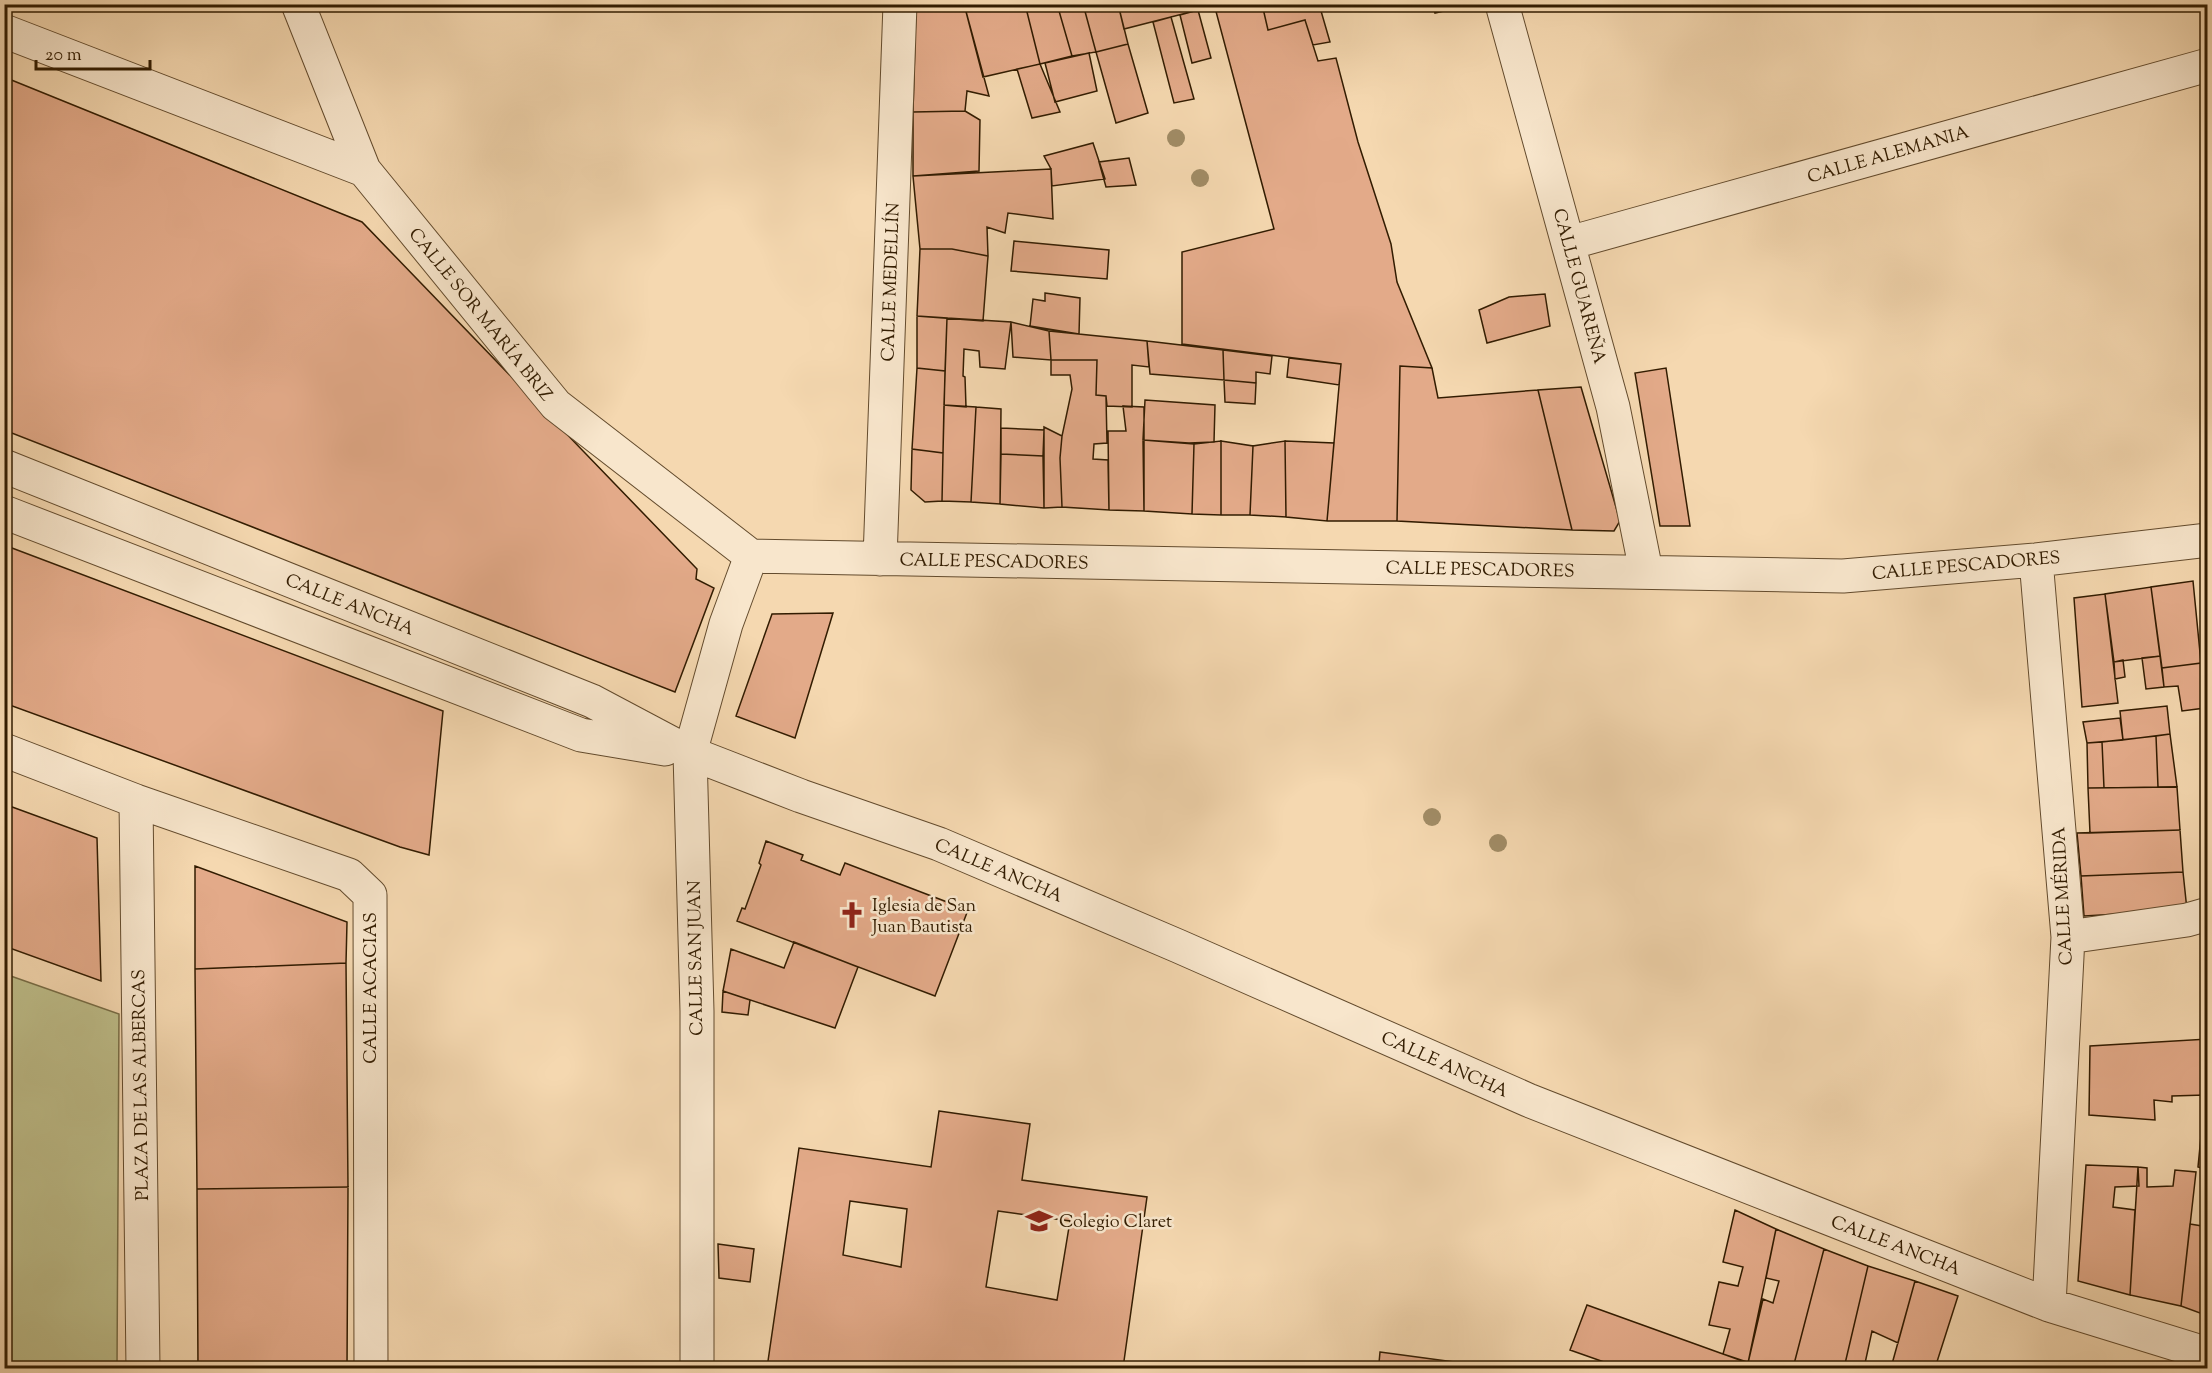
<svg xmlns="http://www.w3.org/2000/svg" width="2212" height="1373" viewBox="0 0 2212 1373" font-family="'Sorts Mill Goudy',serif">
<rect width="100%" height="100%" fill="#f5d8b0"/>
<filter id="stains"><feTurbulence type="fractalNoise" baseFrequency=".00333" numOctaves="4"/><feColorMatrix values="0 0 0 0 .2 0 0 0 0 .09 0 0 0 0 .02 0 0 0 .5 -.17"/></filter>
<radialGradient id="worn" r=".72"><stop offset=".6" stop-color="#630" stop-opacity="0"/><stop offset="1" stop-color="#630" stop-opacity=".3"/></radialGradient>
<path fill="#bebe8a" stroke="#786d46" stroke-width="1.5" d="M 5,974 L 119,1014 L 117,1368 L 5,1368 Z"/>
<path fill="#e3aa89" stroke="#321c01" stroke-width="1.5" fill-rule="evenodd" d="M 916,4 L 964,4 L 989,96 L 967,91 L 965,111 L 913,112 Z
M 964,4 L 1025,4 L 1040,64 L 983,77 Z
M 1025,4 L 1057,4 L 1072,56 L 1040,64 Z
M 1057,4 L 1083,4 L 1096,52 L 1072,56 Z
M 1083,4 L 1118,4 L 1128,44 L 1096,52 Z
M 1118,4 L 1214,4 L 1214,6 L 1124,29 Z
M 1214,4 L 1262,4 L 1268,30 L 1305,20 L 1318,61 L 1336,58 L 1358,142 L 1391,244 L 1397,282 L 1432,368 L 1400,366 L 1397,521 L 1327,521 L 1341,364 L 1182,344 L 1182,252 L 1274,229 Z
M 1262,4 L 1319,4 L 1330,42 L 1313,45 L 1305,20 L 1268,30 Z
M 1433,4 L 1468,4 L 1469,5 L 1435,13 Z
M 1198,10 L 1211,58 L 1192,63 L 1180,15 Z
M 1171,17 L 1194,99 L 1174,103 L 1153,22 Z
M 1128,44 L 1148,113 L 1116,123 L 1096,52 Z
M 1089,53 L 1097,91 L 1055,102 L 1045,63 Z
M 1040,64 L 1060,112 L 1032,118 L 1017,69 Z
M 4,77 L 362,222 L 697,569 L 696,579 L 714,588 L 675,692 L 4,430 Z
M 965,111 L 980,120 L 979,171 L 913,176 L 913,112 Z
M 1093,143 L 1105,179 L 1052,186 L 1051,169 L 1044,156 Z
M 1129,158 L 1136,185 L 1106,187 L 1099,162 Z
M 1051,169 L 1053,219 L 1008,213 L 1005,233 L 987,227 L 988,256 L 952,249 L 920,249 L 913,176 Z
M 1014,241 L 1109,250 L 1107,279 L 1011,271 Z
M 920,249 L 952,249 L 988,256 L 983,321 L 917,316 Z
M 1045,293 L 1080,298 L 1079,334 L 1030,326 L 1033,299 L 1045,301 Z
M 1545,294 L 1550,326 L 1487,343 L 1479,310 L 1509,297 Z
M 917,316 L 947,318 L 945,371 L 917,368 Z
M 947,318 L 1011,322 L 1005,369 L 980,367 L 979,351 L 964,349 L 963,376 L 965,377 L 966,407 L 944,405 Z
M 1011,322 L 1049,331 L 1051,360 L 1013,357 Z
M 1049,331 L 1147,341 L 1149,367 L 1132,365 L 1132,407 L 1107,406 L 1106,396 L 1096,395 L 1097,360 L 1051,360 Z
M 1147,341 L 1223,350 L 1224,380 L 1150,374 Z
M 1223,350 L 1272,356 L 1270,374 L 1256,372 L 1256,383 L 1224,380 Z
M 1289,358 L 1341,364 L 1339,385 L 1287,377 Z
M 1051,360 L 1097,360 L 1096,395 L 1106,396 L 1107,443 L 1094,444 L 1093,459 L 1108,460 L 1109,510 L 1062,507 L 1060,458 L 1062,436 L 1072,389 L 1070,375 L 1051,375 Z
M 1400,366 L 1432,368 L 1438,398 L 1538,390 L 1572,530 L 1397,521 Z
M 917,368 L 945,371 L 943,453 L 912,449 Z
M 1666,368 L 1690,526 L 1660,526 L 1635,373 Z
M 1224,380 L 1256,383 L 1255,404 L 1225,402 Z
M 1581,387 L 1620,521 L 1614,531 L 1572,530 L 1538,390 Z
M 1145,400 L 1215,405 L 1214,442 L 1189,443 L 1143,440 Z
M 944,405 L 976,407 L 971,502 L 942,501 Z
M 1123,406 L 1144,407 L 1144,511 L 1109,510 L 1108,431 L 1126,431 Z
M 976,407 L 1001,409 L 1000,504 L 971,502 Z
M 1044,427 L 1062,436 L 1060,458 L 1062,507 L 1044,508 Z
M 1001,428 L 1044,430 L 1043,456 L 1001,454 Z
M 1143,440 L 1194,444 L 1192,514 L 1144,511 Z
M 1221,441 L 1221,515 L 1192,514 L 1194,444 Z
M 1221,441 L 1253,446 L 1250,515 L 1221,515 Z
M 1285,441 L 1334,443 L 1327,521 L 1286,517 Z
M 1285,441 L 1286,517 L 1250,515 L 1253,446 Z
M 912,449 L 943,453 L 942,501 L 925,502 L 911,490 Z
M 1001,454 L 1043,456 L 1044,508 L 1000,504 Z
M 4,545 L 443,711 L 429,855 L 400,847 L 4,703 Z
M 2193,581 L 2201,663 L 2162,668 L 2151,587 Z
M 2151,587 L 2160,656 L 2114,662 L 2105,594 Z
M 2105,594 L 2118,703 L 2082,707 L 2074,598 Z
M 833,613 L 795,738 L 736,716 L 772,614 Z
M 2160,656 L 2164,687 L 2146,689 L 2142,658 Z
M 2123,660 L 2125,677 L 2115,679 L 2114,662 Z
M 2201,663 L 2205,708 L 2182,711 L 2178,686 L 2164,687 L 2162,668 Z
M 2167,706 L 2170,734 L 2123,740 L 2120,711 Z
M 2120,718 L 2123,740 L 2087,743 L 2083,722 Z
M 2170,734 L 2177,787 L 2158,787 L 2156,736 Z
M 2156,736 L 2158,787 L 2104,788 L 2102,742 Z
M 2102,742 L 2104,788 L 2088,788 L 2087,743 Z
M 2177,787 L 2180,830 L 2090,833 L 2088,788 Z
M 4,804 L 97,838 L 101,981 L 4,946 Z
M 2180,830 L 2183,872 L 2081,876 L 2077,833 Z
M 766,841 L 803,855 L 801,860 L 840,875 L 845,863 L 968,910 L 935,996 L 737,921 L 742,908 L 745,909 L 761,865 L 759,863 Z
M 195,866 L 347,922 L 346,963 L 195,969 Z
M 2183,872 L 2187,910 L 2084,916 L 2081,876 Z
M 794,942 L 858,967 L 835,1028 L 723,991 L 731,949 L 784,968 Z
M 346,963 L 348,1187 L 197,1189 L 195,969 Z
M 723,991 L 750,1000 L 748,1015 L 722,1012 Z
M 2208,1039 L 2208,1170 L 2198,1167 L 2205,1095 L 2172,1096 L 2172,1102 L 2154,1100 L 2155,1120 L 2089,1115 L 2090,1046 Z
M 939,1111 L 1030,1124 L 1022,1180 L 1147,1197 L 1123,1368 L 767,1368 L 799,1148 L 931,1167 ZM 850,1201 L 907,1209 L 901,1267 L 843,1255 ZM 998,1211 L 1070,1221 L 1057,1300 L 986,1287 Z
M 2086,1165 L 2138,1167 L 2139,1186 L 2115,1187 L 2113,1207 L 2135,1210 L 2130,1295 L 2078,1281 Z
M 2138,1167 L 2147,1168 L 2147,1187 L 2173,1186 L 2175,1170 L 2196,1172 L 2181,1306 L 2130,1295 Z
M 348,1187 L 347,1368 L 198,1368 L 197,1189 Z
M 1735,1210 L 1776,1229 L 1748,1363 L 1723,1354 L 1730,1329 L 1709,1325 L 1719,1282 L 1738,1286 L 1743,1267 L 1723,1262 Z
M 2190,1224 L 2208,1227 L 2208,1316 L 2181,1306 Z
M 1776,1229 L 1824,1249 L 1793,1368 L 1765,1368 L 1748,1363 L 1763,1299 L 1773,1303 L 1779,1281 L 1766,1278 Z
M 718,1244 L 754,1249 L 750,1282 L 719,1278 Z
M 1824,1249 L 1868,1266 L 1844,1368 L 1793,1368 Z
M 1868,1266 L 1915,1281 L 1898,1343 L 1872,1331 L 1864,1368 L 1844,1368 Z
M 1915,1281 L 1958,1296 L 1935,1368 L 1908,1368 L 1892,1364 Z
M 1587,1305 L 1723,1354 L 1765,1368 L 1621,1368 L 1570,1350 Z
M 1380,1352 L 1499,1368 L 1415,1368 L 1379,1363 Z"/>
<g fill="none" stroke-linecap="round" stroke-linejoin="round">
<defs>
<path id="minor" d="M 298,4 L 364,170 L 542,388 L 556,405 L 751,556
M 1502,4 L 1613,407 L 1646,571
M 4,31 L 364,170
M 1569,243 L 2208,65
M 4,466 L 592,701 L 690,753 L 801,796 L 939,844 L 1178,946 L 1528,1100 L 2049,1305 L 2208,1354
M 4,512 L 581,735 L 665,749
M 751,556 L 1843,576 L 2036,560 L 2208,540
M 880,559 L 900,4
M 2036,560 L 2068,937 L 2049,1305
M 4,750 L 136,801 L 349,875 L 370,895 L 371,1368
M 136,801 L 143,1368
M 2068,937 L 2187,920 L 2208,914
M 697,1368 L 697,1011 L 690,753 L 726,624 L 751,556"/>
</defs>
<use href="#minor" stroke="#634b2d" stroke-width="35"/>
<use href="#minor" stroke="#f8e6cc" stroke-width="33"/>
</g>
<g fill="#a18c66">
<circle cx="1176" cy="138" r="9"/>
<circle cx="1200" cy="178" r="9"/>
<circle cx="1432" cy="817" r="9"/>
<circle cx="1498" cy="843" r="9"/>
</g>
<defs>
<symbol id="church-bare" viewBox="-9 -9 18 18"><path d="M-1.2-6h2.4v3.5h3.3v2.4h-3.3V6h-2.4V-.1h-3.3v-2.4h3.3Z" fill="#8f2418" stroke="#f8e6cc" stroke-width="2.5" paint-order="stroke"/></symbol>
<symbol id="school-bare" viewBox="-9 -9 18 18"><path d="M0-5L7-2L0 1L-7-2ZM-4 1L0 2.5L4 1V4Q0 6-4 4Z" fill="#8f2418" stroke="#f8e6cc" stroke-width="2.5" paint-order="stroke"/></symbol>
</defs>
<g fill-rule="evenodd">
<use href="#church-bare" x="833" y="896" width="38" height="38"/>
<use href="#school-bare" x="1020" y="1202" width="38" height="38"/>
</g>
<g text-anchor="middle" stroke-width="5" stroke-linejoin="round" paint-order="stroke">
<g font-size="18" fill="#321c01" stroke="#f8e6cc">
<text transform="translate(1888 154) rotate(-16)" y="6">CALLE ALEMANIA</text>
<text transform="translate(890 282) rotate(-88)" y="6">CALLE MEDELLÍN</text>
<text transform="translate(1580 286) rotate(75)" y="6">CALLE GUAREÑA</text>
<text transform="translate(481 314) rotate(51)" y="6">CALLE SOR MARÍA BRIZ</text>
<text transform="translate(994 561) rotate(1)" y="6">CALLE PESCADORES</text>
<text transform="translate(1966 565) rotate(-5)" y="6">CALLE PESCADORES</text>
<text transform="translate(1480 569) rotate(1)" y="6">CALLE PESCADORES</text>
<text transform="translate(350 604) rotate(22)" y="6">CALLE ANCHA</text>
<text transform="translate(999 870) rotate(23)" y="6">CALLE ANCHA</text>
<text transform="translate(2062 896) rotate(-93)" y="6">CALLE MÉRIDA</text>
<text transform="translate(695 958) rotate(-91)" y="6">CALLE SAN JUAN</text>
<text transform="translate(370 988) rotate(-90)" y="6">CALLE ACACIAS</text>
<text transform="translate(1445 1064) rotate(24)" y="6">CALLE ANCHA</text>
<text transform="translate(140 1085) rotate(-91)" y="6">PLAZA DE LAS ALBERCAS</text>
<text transform="translate(1896 1245) rotate(21)" y="6">CALLE ANCHA</text>
</g>
<g font-size="18" fill="#321c01" stroke="#f8e6cc" text-anchor="start">
<text x="872" y="911">Iglesia de San<tspan x="872" dy="21">Juan Bautista</tspan></text>
<text x="1059" y="1227">Colegio Claret</text>
</g>
</g>
<rect width="2212" height="1373" fill="none" stroke="#f5d8b0" stroke-width="24"/>
<rect x="6" y="6" width="2200" height="1361" fill="none" stroke="#321c01" stroke-width="3"/>
<rect x="12" y="12" width="2188" height="1349" fill="none" stroke="#321c01" stroke-width="1.5"/>
<path d="M36 60v9h114v-9" fill="none" stroke="#321c01" stroke-width="3"/>
<text x="45" y="60" font-size="18" fill="#321c01" stroke="#f8e6cc" stroke-width="4.5" paint-order="stroke">20 m</text>
<rect width="100%" height="100%" filter="url(#stains)"/>
<rect width="100%" height="100%" fill="url(#worn)"/>
</svg>
